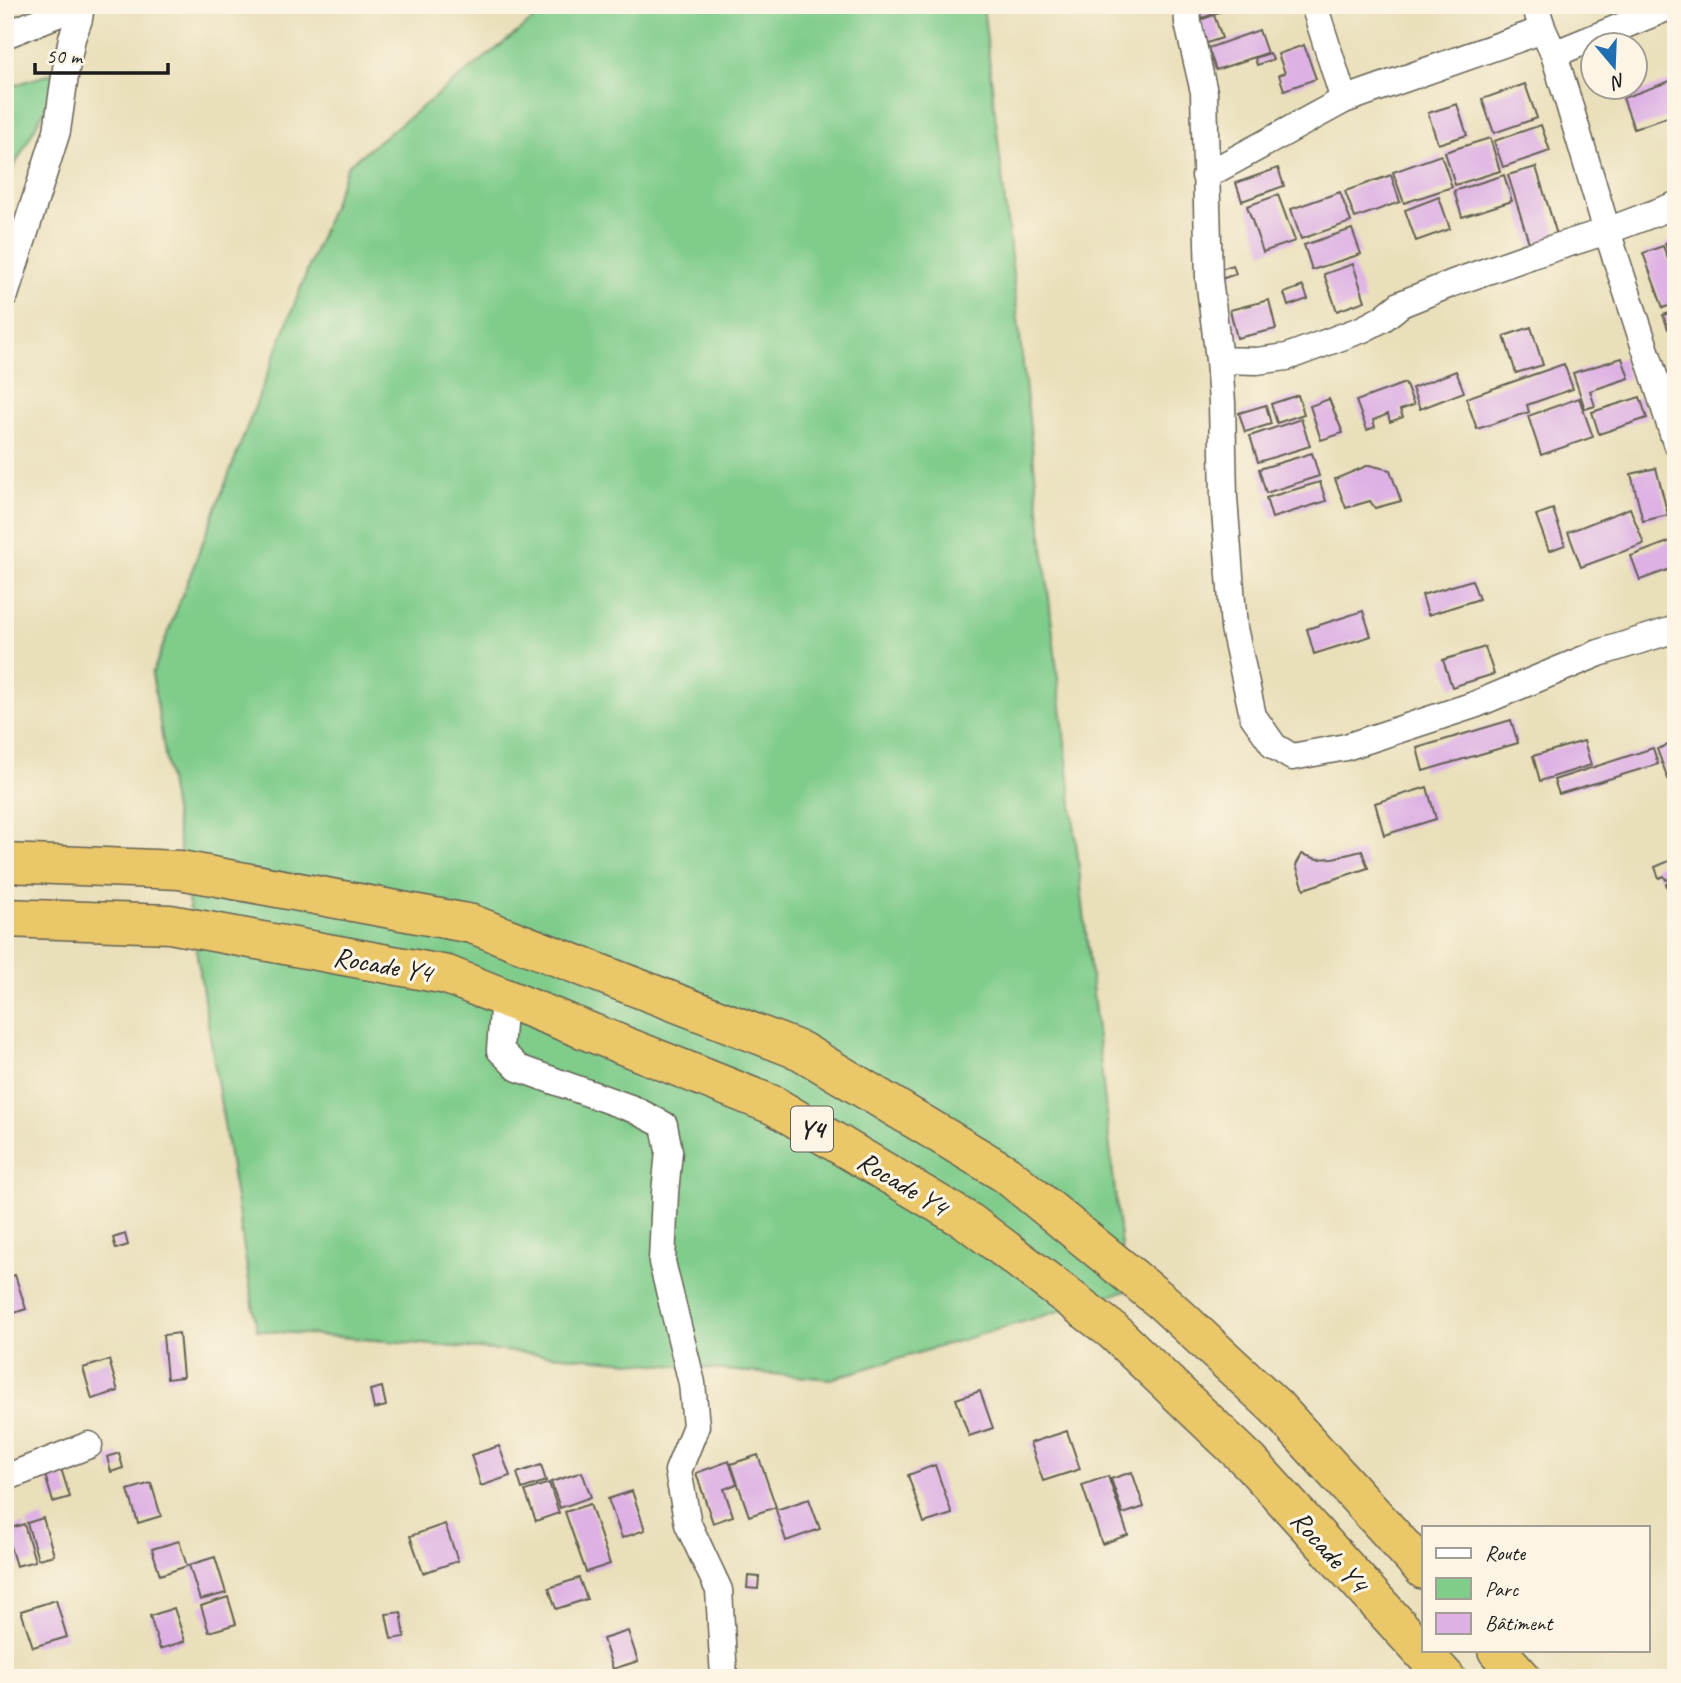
<svg xmlns="http://www.w3.org/2000/svg" width="1681" height="1683" viewBox="0 0 1681 1683" font-family="Caveat,sans-serif">
<rect width="100%" height="100%" fill="#fcf5e5"/>
<filter id="ink" filterUnits="userSpaceOnUse"><feTurbulence type="fractalNoise" baseFrequency=".0143" numOctaves="2"/><feDisplacementMap in="SourceGraphic" scale="14" xChannelSelector="R" yChannelSelector="G"/><feConvolveMatrix kernelMatrix="1 2 1 2 8 2 1 2 1" color-interpolation-filters="sRGB"/></filter>
<filter id="wash" filterUnits="userSpaceOnUse"><feTurbulence type="fractalNoise" baseFrequency=".00686" numOctaves="4" result="noise"/><feDisplacementMap in="SourceGraphic" scale="28" xChannelSelector="R" yChannelSelector="G"/><feGaussianBlur stdDeviation="1.57" result="paint"/><feColorMatrix in="noise" values="0 0 0 0 0 0 0 0 0 0 0 0 0 0 0 0 0 1.4 0 .05"/><feComposite in="paint" operator="in"/></filter>
<g filter="url(#wash)">
<rect width="100%" height="100%" fill="#e9dfba"/>
<path fill="#7fcc8b" stroke="#4e7454" stroke-width="2" d="M 552,5 L 983,5 L 1126,1291 L 831,1379 L 257,1330 L 152,674 L 348,165 Z
M 66,69 L 5,184 L 5,88 Z"/>
<g id="blocks">
<path fill="#ddb1e4" d="M 1198,5 L 1230,5 L 1231,8 L 1202,18 Z
M 1214,15 L 1222,38 L 1204,44 L 1197,21 Z
M 1259,30 L 1267,53 L 1216,70 L 1208,48 Z
M 1304,45 L 1316,79 L 1284,90 L 1279,75 L 1285,73 L 1278,54 Z
M 1270,53 L 1273,60 L 1257,65 L 1255,58 Z
M 1676,79 L 1676,114 L 1634,129 L 1623,98 Z
M 1525,84 L 1537,118 L 1494,133 L 1482,99 Z
M 1457,104 L 1467,135 L 1438,144 L 1428,113 Z
M 1541,125 L 1550,151 L 1503,167 L 1494,141 Z
M 1490,138 L 1500,171 L 1455,185 L 1445,152 Z
M 1441,155 L 1452,187 L 1404,203 L 1393,172 Z
M 1536,167 L 1558,238 L 1530,246 L 1508,175 Z
M 1278,168 L 1284,186 L 1242,201 L 1236,183 Z
M 1391,175 L 1400,202 L 1355,218 L 1345,191 Z
M 1504,175 L 1512,201 L 1462,217 L 1454,191 Z
M 1340,192 L 1351,222 L 1301,239 L 1291,209 Z
M 1278,195 L 1295,241 L 1263,252 L 1247,206 Z
M 1439,197 L 1450,229 L 1416,241 L 1405,210 Z
M 1352,229 L 1361,254 L 1312,270 L 1304,245 Z
M 1676,239 L 1676,273 L 1675,273 L 1665,243 Z
M 1663,246 L 1676,280 L 1676,303 L 1663,308 L 1643,253 Z
M 1353,264 L 1365,301 L 1337,311 L 1324,274 Z
M 1233,265 L 1236,274 L 1215,281 L 1212,272 Z
M 1303,286 L 1308,299 L 1288,306 L 1284,293 Z
M 1269,300 L 1276,329 L 1237,338 L 1230,310 Z
M 1676,311 L 1676,327 L 1668,329 L 1663,315 Z
M 1531,327 L 1543,365 L 1516,373 L 1504,336 Z
M 1622,358 L 1629,378 L 1590,391 L 1595,406 L 1585,409 L 1573,373 Z
M 1564,364 L 1573,389 L 1527,405 L 1529,412 L 1477,429 L 1466,398 Z
M 1456,371 L 1464,392 L 1420,409 L 1412,388 Z
M 1405,383 L 1414,405 L 1400,410 L 1403,417 L 1390,422 L 1388,414 L 1373,420 L 1375,427 L 1367,430 L 1356,401 Z
M 1298,395 L 1304,414 L 1277,423 L 1271,404 Z
M 1640,397 L 1647,418 L 1599,434 L 1592,412 Z
M 1579,398 L 1593,437 L 1541,455 L 1528,416 Z
M 1329,399 L 1343,433 L 1321,440 L 1310,406 Z
M 1266,405 L 1271,424 L 1245,432 L 1239,413 Z
M 1301,419 L 1310,446 L 1258,462 L 1250,436 Z
M 1312,453 L 1319,476 L 1266,493 L 1259,469 Z
M 1369,465 L 1390,470 L 1401,501 L 1375,508 L 1370,501 L 1346,508 L 1335,479 Z
M 1656,468 L 1668,515 L 1643,521 L 1631,474 Z
M 1320,482 L 1326,501 L 1272,518 L 1266,498 Z
M 1630,508 L 1644,544 L 1581,567 L 1568,532 Z
M 1553,509 L 1565,545 L 1549,551 L 1536,515 Z
M 1676,539 L 1676,567 L 1640,580 L 1631,556 Z
M 1472,580 L 1479,599 L 1428,615 L 1422,595 Z
M 1363,611 L 1371,636 L 1314,654 L 1307,629 Z
M 1485,647 L 1494,674 L 1452,687 L 1443,660 Z
M 1511,720 L 1518,743 L 1423,771 L 1417,748 Z
M 1584,741 L 1591,765 L 1540,781 L 1533,756 Z
M 1676,742 L 1676,776 L 1668,779 L 1657,749 Z
M 1653,748 L 1658,764 L 1559,794 L 1554,780 Z
M 1427,787 L 1436,819 L 1384,835 L 1375,803 Z
M 1362,851 L 1368,868 L 1304,889 L 1296,865 L 1302,854 L 1317,859 L 1333,858 Z
M 1676,858 L 1676,876 L 1666,880 L 1664,876 L 1659,878 L 1655,867 Z
M 1676,880 L 1676,898 L 1672,899 L 1666,884 Z
M 125,1234 L 128,1245 L 116,1249 L 113,1238 Z
M 15,1275 L 26,1309 L 5,1316 L 5,1278 Z
M 179,1333 L 183,1377 L 167,1379 L 163,1335 Z
M 109,1360 L 118,1391 L 92,1399 L 83,1368 Z
M 382,1387 L 386,1406 L 374,1409 L 370,1390 Z
M 980,1391 L 993,1428 L 969,1436 L 956,1399 Z
M 1067,1431 L 1080,1469 L 1043,1481 L 1030,1443 Z
M 499,1446 L 510,1476 L 481,1486 L 471,1455 Z
M 119,1453 L 123,1468 L 111,1472 L 107,1457 Z
M 758,1455 L 776,1507 L 749,1516 L 731,1464 Z
M 57,1456 L 70,1497 L 53,1502 L 41,1461 Z
M 729,1461 L 737,1484 L 724,1489 L 733,1516 L 713,1523 L 696,1473 Z
M 541,1465 L 546,1481 L 522,1489 L 517,1473 Z
M 935,1465 L 952,1514 L 924,1523 L 908,1475 Z
M 582,1472 L 591,1497 L 560,1508 L 551,1482 Z
M 1132,1472 L 1144,1507 L 1123,1514 L 1111,1479 Z
M 1108,1476 L 1128,1535 L 1102,1544 L 1082,1485 Z
M 151,1483 L 161,1516 L 138,1523 L 128,1490 Z
M 549,1483 L 559,1513 L 536,1521 L 525,1491 Z
M 632,1491 L 645,1530 L 622,1538 L 608,1499 Z
M 809,1499 L 820,1529 L 786,1541 L 776,1510 Z
M 590,1504 L 610,1564 L 586,1572 L 565,1512 Z
M 43,1518 L 54,1555 L 38,1559 L 27,1523 Z
M 24,1524 L 35,1561 L 16,1566 L 5,1530 Z
M 445,1524 L 458,1561 L 423,1573 L 410,1536 Z
M 179,1541 L 187,1566 L 160,1575 L 152,1549 Z
M 215,1557 L 226,1593 L 200,1600 L 189,1565 Z
M 748,1576 L 759,1577 L 758,1589 L 747,1588 Z
M 579,1578 L 587,1599 L 556,1609 L 549,1588 Z
M 228,1597 L 236,1624 L 209,1632 L 201,1606 Z
M 56,1600 L 67,1637 L 33,1647 L 21,1611 Z
M 174,1608 L 185,1641 L 160,1649 L 150,1616 Z
M 401,1612 L 405,1637 L 391,1639 L 386,1614 Z
M 628,1631 L 638,1661 L 613,1669 L 603,1639 Z"/>
</g>
</g>
<g filter="url(#ink)">
<use href="#blocks" fill-opacity="0" stroke="#646053" stroke-width="2"/>
<g fill="none" stroke-linecap="round" stroke-linejoin="round">
<defs>
<path id="minor" d="M 1187,5 L 1188,23 L 1204,92 L 1209,279 L 1219,360 L 1222,403 L 1224,498 L 1234,628 L 1253,716 L 1274,746 L 1292,757 L 1346,747 L 1474,705 L 1599,653 L 1676,629
M 1314,5 L 1344,100
M 1535,5 L 1543,30 L 1554,54 L 1607,231 L 1676,443
M 5,35 L 80,5
M 1554,54 L 1674,5
M 1205,176 L 1344,100 L 1543,30
M 5,295 L 57,131 L 66,69 L 72,38 L 79,19 L 81,5
M 1219,360 L 1257,361 L 1287,357 L 1363,329 L 1382,319 L 1401,304 L 1453,283 L 1535,254 L 1607,231 L 1676,205
M 504,998 L 500,1050 L 518,1068 L 633,1109 L 664,1125 L 669,1151 L 665,1193 L 662,1262 L 692,1383 L 696,1426 L 678,1471 L 688,1524 L 719,1590 L 724,1678
M 5,1478 L 89,1445"/>
<path id="highway" d="M 5,863 L 180,870 L 472,924 L 801,1051 L 1006,1174 L 1165,1304 L 1276,1407 L 1424,1570
M 5,918 L 170,924 L 447,975 L 773,1105 L 969,1222 L 1113,1331 L 1250,1462 L 1446,1678
M 1497,1650 L 1522,1678"/>
</defs>
<use href="#minor" stroke="#646053" stroke-width="29"/>
<use href="#highway" stroke="#646053" stroke-width="41"/>
<use href="#minor" stroke="#fff" stroke-width="26"/>
<use href="#highway" stroke="#eac769" stroke-width="38"/>
</g>
</g>
<g text-anchor="middle" stroke-width="6" stroke-linejoin="round" paint-order="stroke">
<rect fill="#fcf5e5" stroke="#5f5d58" stroke-width="2" x="791" y="1106.5" width="42" height="45" rx="5"/>
<g font-size="26" font-weight="bold" fill="#1c1c1c">
<text x="812" y="1138">Y4</text>
</g>
<g font-size="28" fill="#1c1c1c" stroke="#fcf5e5">
<text transform="translate(383 964) rotate(10)" y="10">Rocade Y4</text>
<text transform="translate(903 1183) rotate(31)" y="10">Rocade Y4</text>
<text transform="translate(1330 1551) rotate(48)" y="10">Rocade Y4</text>
</g>
</g>
<rect width="1681" height="1683" fill="none" stroke="#fcf5e5" stroke-width="28"/>
<rect x="1422" y="1526" width="228" height="126" fill="#fcf5e5" stroke="#a29e95" stroke-width="2"/>
<rect x="1436" y="1548" width="35" height="10" fill="#ffffff" stroke="#a29e95" stroke-width="2"/>
<text x="1485" y="1560" font-size="21" fill="#1c1c1c">Route</text>
<rect x="1436" y="1578" width="35" height="21" fill="#7fcc8b" stroke="#a29e95" stroke-width="2"/>
<text x="1485" y="1596" font-size="21" fill="#1c1c1c">Parc</text>
<rect x="1436" y="1613" width="35" height="21" fill="#ddb1e4" stroke="#a29e95" stroke-width="2"/>
<text x="1485" y="1630" font-size="21" fill="#1c1c1c">Bâtiment</text>
<g transform="translate(1614 66) rotate(161)"><circle r="33" fill="#fcf5e5" stroke="#a29e95" stroke-width="2"/>
<path d="M0-5L12 26L0 18L-12 26Z" fill="#1f6fb2"/>
<text y="-10" font-size="19" font-weight="bold" text-anchor="middle" fill="#1c1c1c">N</text>
</g>
<path d="M35 63v10h133v-10" fill="none" stroke="#1c1c1c" stroke-width="3.5"/>
<text x="46" y="63" font-size="21" fill="#1c1c1c" stroke="#fcf5e5" stroke-width="5" paint-order="stroke">50 m</text>
</svg>
